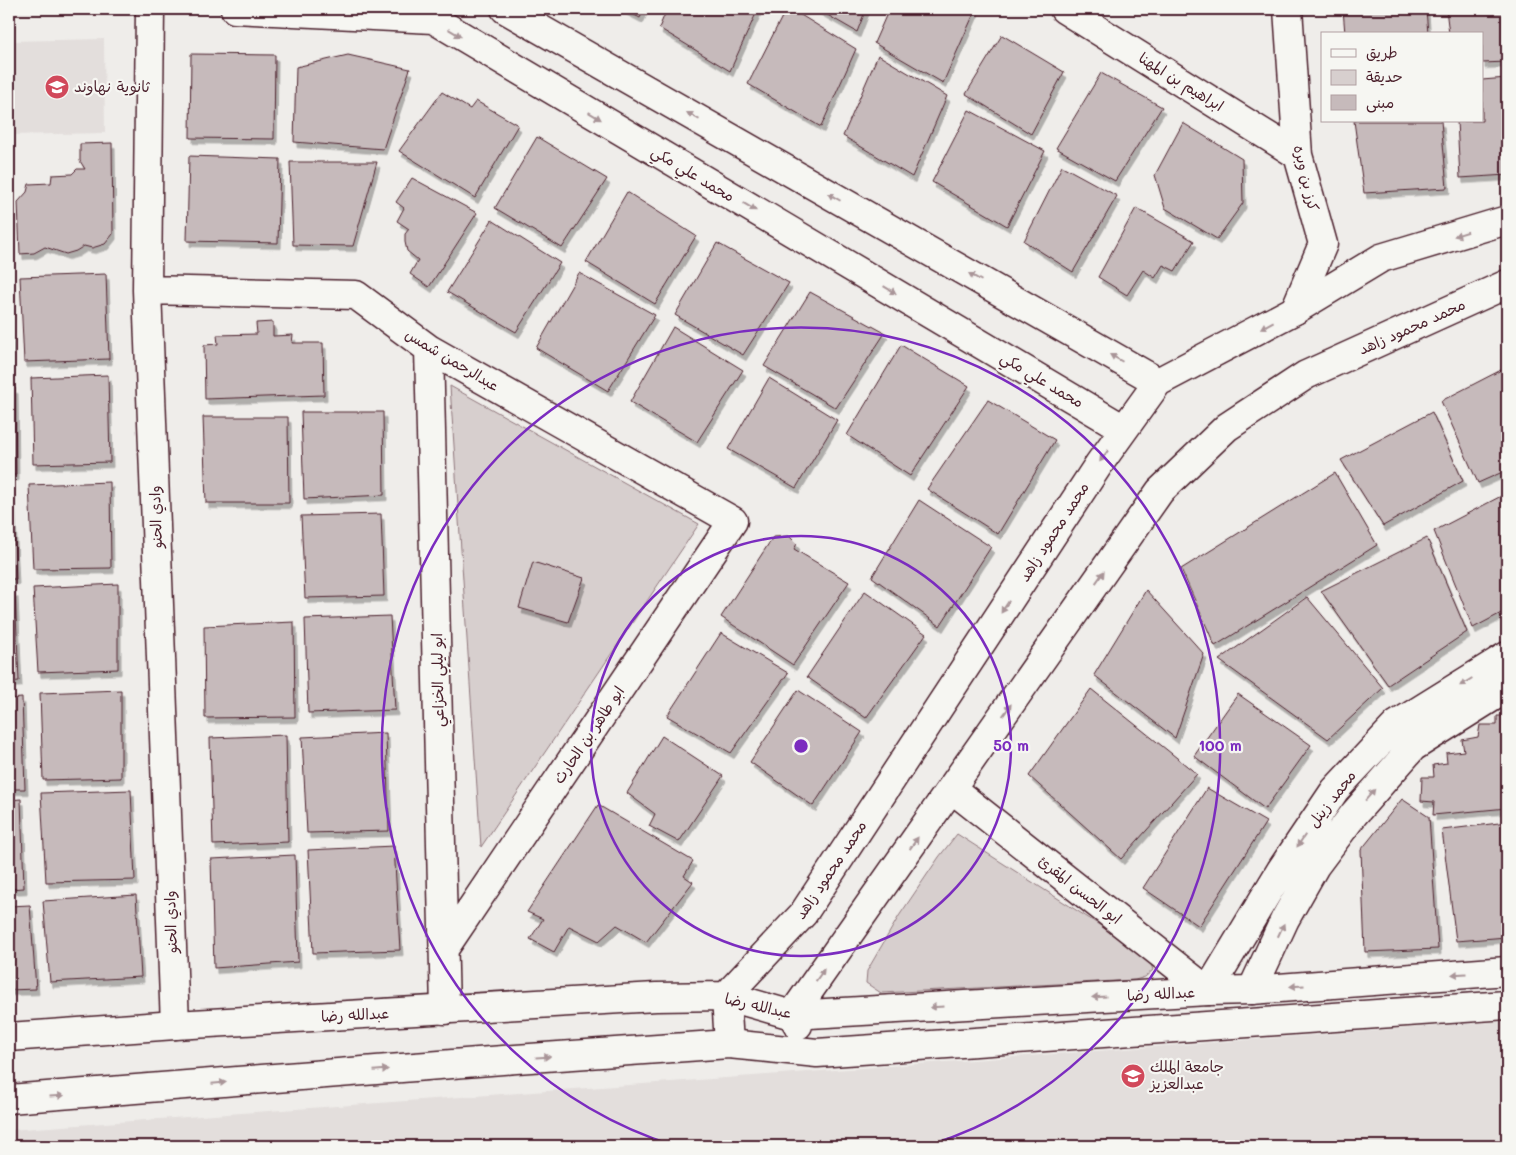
<svg xmlns="http://www.w3.org/2000/svg" width="1516" height="1155" viewBox="0 0 1516 1155" font-family="Mali,'Playpen Sans Arabic',sans-serif">
<defs>
<filter id="shadow"><feDropShadow dx="3" dy="5.5" stdDeviation="0" flood-color="#0004"/></filter>
</defs>
<rect width="100%" height="100%" fill="#efedea"/>
<filter id="ink" filterUnits="userSpaceOnUse"><feTurbulence type="fractalNoise" baseFrequency=".02" numOctaves="2"/><feDisplacementMap in="SourceGraphic" scale="10" xChannelSelector="R" yChannelSelector="G"/><feConvolveMatrix kernelMatrix="1 2 1 2 8 2 1 2 1" color-interpolation-filters="sRGB"/></filter>
<g filter="url(#ink)">
<path fill="#e3dedc" d="M 104,39 L 105,133 L 9,135 L 9,41 Z
M 1507,1021 L 1507,1146 L 9,1146 L 9,1130 Z"/>
<path fill="#d7cfce" stroke="#90777c" d="M 450,386 L 699,524 L 481,847 Z
M 957,834 L 1148,956 L 1153,970 L 1145,977 L 1135,980 L 881,993 L 866,983 L 867,971 L 899,916 L 939,857 Z"/>
<path fill="#c6babb" stroke="#4a1f2b" filter="url(#shadow)" d="M 623,9 L 644,9 L 640,18 Z
M 667,9 L 758,9 L 730,71 L 659,28 Z
M 786,9 L 791,9 L 856,49 L 821,127 L 748,84 Z
M 817,9 L 866,9 L 857,32 Z
M 889,9 L 976,9 L 943,83 L 874,43 Z
M 1343,9 L 1426,9 L 1428,34 L 1345,34 Z
M 1446,9 L 1507,9 L 1507,62 L 1482,63 L 1482,34 L 1449,34 Z
M 1002,35 L 1064,72 L 1031,134 L 966,94 Z
M 191,54 L 275,55 L 274,139 L 190,138 Z
M 348,55 L 410,69 L 383,149 L 294,142 L 296,67 Z
M 878,55 L 947,96 L 912,177 L 843,136 Z
M 1101,73 L 1162,107 L 1115,181 L 1056,148 Z
M 1507,78 L 1507,175 L 1460,178 L 1457,121 L 1482,121 L 1482,80 Z
M 442,92 L 470,109 L 476,101 L 518,125 L 475,198 L 399,151 Z
M 969,110 L 1045,151 L 1007,226 L 932,182 Z
M 1354,121 L 1441,121 L 1447,188 L 1364,193 Z
M 1183,123 L 1242,159 L 1243,203 L 1217,239 L 1165,208 L 1155,175 Z
M 537,137 L 607,179 L 562,248 L 495,208 Z
M 112,143 L 113,234 L 105,244 L 92,248 L 84,246 L 76,251 L 66,254 L 45,247 L 34,253 L 20,254 L 18,202 L 27,192 L 29,184 L 51,183 L 52,175 L 72,174 L 77,169 L 85,169 L 80,161 L 80,144 Z
M 189,156 L 280,159 L 278,243 L 187,241 Z
M 290,162 L 377,162 L 353,246 L 293,245 Z
M 1062,166 L 1117,196 L 1073,272 L 1024,241 Z
M 412,178 L 477,213 L 429,287 L 410,274 L 418,260 L 407,251 L 405,242 L 405,234 L 409,229 L 397,221 L 404,208 L 396,202 Z
M 627,192 L 696,236 L 655,304 L 586,262 Z
M 1136,208 L 1194,241 L 1175,271 L 1163,265 L 1155,278 L 1143,270 L 1127,295 L 1098,277 Z
M 492,220 L 560,263 L 516,332 L 447,292 Z
M 717,243 L 789,283 L 743,355 L 675,315 Z
M 579,273 L 655,315 L 608,391 L 536,348 Z
M 106,274 L 109,359 L 24,362 L 20,277 Z
M 9,281 L 11,369 L 9,369 Z
M 810,292 L 885,333 L 836,408 L 764,366 Z
M 273,322 L 273,336 L 293,335 L 292,343 L 323,343 L 324,395 L 205,399 L 204,345 L 218,344 L 217,335 L 257,334 L 256,323 Z
M 673,327 L 743,370 L 697,442 L 630,402 Z
M 901,345 L 969,386 L 910,476 L 847,435 Z
M 1507,367 L 1507,470 L 1478,483 L 1441,401 Z
M 108,375 L 110,462 L 33,464 L 31,378 Z
M 769,378 L 837,420 L 796,488 L 728,449 Z
M 9,388 L 15,388 L 16,475 L 9,475 Z
M 988,400 L 1055,440 L 998,534 L 927,489 Z
M 301,412 L 383,412 L 384,495 L 304,499 Z
M 1432,412 L 1463,481 L 1383,526 L 1341,460 Z
M 203,417 L 288,417 L 289,503 L 206,503 Z
M 1335,473 L 1377,545 L 1215,646 L 1181,569 Z
M 110,482 L 111,568 L 33,569 L 29,485 Z
M 12,491 L 16,579 L 9,579 L 9,492 Z
M 1507,493 L 1507,610 L 1473,628 L 1434,531 Z
M 919,500 L 991,547 L 940,626 L 872,577 Z
M 381,514 L 384,596 L 305,598 L 301,516 Z
M 789,536 L 797,544 L 794,549 L 849,582 L 793,665 L 721,617 L 773,537 Z
M 1427,538 L 1467,632 L 1388,685 L 1321,591 Z
M 533,562 L 584,578 L 568,622 L 519,608 Z
M 118,584 L 118,669 L 38,672 L 33,588 Z
M 1146,590 L 1204,654 L 1175,738 L 1094,675 Z
M 865,591 L 926,634 L 866,718 L 807,677 Z
M 9,592 L 15,592 L 19,681 L 9,682 Z
M 1307,597 L 1383,688 L 1328,739 L 1219,660 Z
M 390,616 L 395,710 L 308,713 L 305,619 Z
M 294,622 L 295,717 L 205,718 L 204,626 Z
M 721,633 L 788,673 L 731,753 L 667,716 Z
M 1091,689 L 1197,774 L 1121,859 L 1029,776 Z
M 121,690 L 121,778 L 43,780 L 40,693 Z
M 798,690 L 862,732 L 813,806 L 750,762 Z
M 1238,694 L 1311,745 L 1265,809 L 1194,756 Z
M 22,698 L 25,789 L 9,789 L 9,699 Z
M 1497,716 L 1507,716 L 1507,808 L 1433,815 L 1434,802 L 1421,801 L 1422,777 L 1434,777 L 1433,765 L 1447,763 L 1446,753 L 1464,751 L 1462,740 L 1478,737 L 1480,725 L 1497,725 Z
M 386,733 L 389,831 L 307,833 L 302,737 Z
M 286,735 L 288,842 L 213,845 L 210,738 Z
M 662,736 L 723,776 L 679,842 L 649,826 L 655,814 L 627,793 Z
M 1207,788 L 1266,822 L 1199,926 L 1143,888 Z
M 131,790 L 135,880 L 46,882 L 41,793 Z
M 21,799 L 24,888 L 9,889 L 9,800 Z
M 1402,799 L 1429,817 L 1438,949 L 1365,952 L 1361,850 Z
M 598,805 L 693,861 L 684,876 L 693,882 L 646,942 L 617,925 L 599,941 L 569,926 L 554,952 L 530,939 L 543,919 L 527,912 Z
M 1507,822 L 1507,937 L 1456,941 L 1442,830 Z
M 394,846 L 400,950 L 313,953 L 308,850 Z
M 295,855 L 298,962 L 214,968 L 211,859 Z
M 136,895 L 141,977 L 50,982 L 43,901 Z
M 30,905 L 36,989 L 9,990 L 9,906 Z"/>
<g fill="none" stroke-linecap="round" stroke-linejoin="round">
<defs>
<path id="street" d="M 150,9 L 147,290 L 175,1025
M 1064,9 L 1298,155
M 1288,9 L 1298,155 L 1323,244 L 1295,310
M 147,290 L 356,295 L 429,349 L 733,521 L 444,949
M 429,349 L 445,1010
M 952,789 L 1208,991 L 1281,870 L 1335,790 L 1396,725 L 1507,656
M 1252,990 L 1285,919 L 1315,866 L 1354,814 L 1413,747 L 1507,688"/>
<path id="secondary" d="M 235,9 L 433,19 L 1124,429
M 505,9 L 1158,382
M 798,1025 L 792,1015 L 1160,491 L 1227,427 L 1306,375 L 1507,284
M 9,1037 L 175,1025 L 656,997 L 726,996 L 792,1015 L 1208,991 L 1252,990 L 1507,971
M 729,1044 L 726,996 L 803,914 L 1099,464 L 1158,382 L 1295,310 L 1381,258 L 1507,220
M 9,1099 L 516,1059 L 729,1044 L 817,1053 L 1507,1005"/>
</defs>
<use href="#street" stroke="#4a1f2b" stroke-width="31"/>
<use href="#secondary" stroke="#4a1f2b" stroke-width="31"/>
<use href="#street" stroke="#f6f6f2" stroke-width="28"/>
<use href="#secondary" stroke="#f6f6f2" stroke-width="28"/>
</g>
<defs><path id="oneway-solid" d="M-6-.8H1V-3.2L6.5 0L1 3.2V.8H-6Z" transform="scale(1.25)"/></defs>
<g fill="#a99598">
<use href="#oneway-solid" transform="translate(455 33) rotate(31)"/>
<use href="#oneway-solid" transform="translate(595 116) rotate(31)"/>
<use href="#oneway-solid" transform="translate(693 116) rotate(-150)"/>
<use href="#oneway-solid" transform="translate(834 197) rotate(-150)"/>
<use href="#oneway-solid" transform="translate(750 207) rotate(31)"/>
<use href="#oneway-solid" transform="translate(1461 234) rotate(163)"/>
<use href="#oneway-solid" transform="translate(975 277) rotate(-150)"/>
<use href="#oneway-solid" transform="translate(890 290) rotate(31)"/>
<use href="#oneway-solid" transform="translate(1267 325) rotate(152)"/>
<use href="#oneway-solid" transform="translate(1116 358) rotate(-150)"/>
<use href="#oneway-solid" transform="translate(1104 456) rotate(126)"/>
<use href="#oneway-solid" transform="translate(1100 577) rotate(-55)"/>
<use href="#oneway-solid" transform="translate(1005 607) rotate(123)"/>
<use href="#oneway-solid" transform="translate(1466 682) rotate(148)"/>
<use href="#oneway-solid" transform="translate(1007 710) rotate(-55)"/>
<use href="#oneway-solid" transform="translate(1370 795) rotate(-49)"/>
<use href="#oneway-solid" transform="translate(1301 841) rotate(124)"/>
<use href="#oneway-solid" transform="translate(914 843) rotate(-55)"/>
<use href="#oneway-solid" transform="translate(1281 930) rotate(-65)"/>
<use href="#oneway-solid" transform="translate(1459 974) rotate(176)"/>
<use href="#oneway-solid" transform="translate(820 975) rotate(-55)"/>
<use href="#oneway-solid" transform="translate(1297 986) rotate(176)"/>
<use href="#oneway-solid" transform="translate(1099 997) rotate(177)"/>
<use href="#oneway-solid" transform="translate(937 1007) rotate(177)"/>
<use href="#oneway-solid" transform="translate(543 1057) rotate(-4)"/>
<use href="#oneway-solid" transform="translate(381 1070) rotate(-5)"/>
<use href="#oneway-solid" transform="translate(219 1083) rotate(-5)"/>
<use href="#oneway-solid" transform="translate(57 1096) rotate(-4)"/>
</g>
</g>
<g fill="none" stroke="#7b2cbf" stroke-width="2.5">
<circle cx="801" cy="746" r="210"/>
<path d="M675 1146A419 419 0 1 1 927 1146"/>
</g>
<defs>
<symbol id="school-disc" viewBox="-11 -11 22 22"><circle r="9.5" fill="#d1495b" stroke="#f6f6f2"/><path d="M0-5L7-2L0 1L-7-2ZM-4 1L0 2.5L4 1V4Q0 6-4 4Z" fill="#fff"/></symbol>
<symbol id="university-disc" viewBox="-11 -11 22 22"><circle r="9.5" fill="#d1495b" stroke="#f6f6f2"/><path d="M0-5L7-2L0 1L-7-2ZM-4 1L0 2.5L4 1V4Q0 6-4 4Z" fill="#fff"/></symbol>
</defs>
<g fill-rule="evenodd">
<use href="#school-disc" x="43" y="73" width="28" height="28"/>
<use href="#university-disc" x="1119" y="1062" width="28" height="28"/>
</g>
<g text-anchor="middle" stroke-width="4.5" stroke-linejoin="round" paint-order="stroke">
<g font-size="15" fill="#4a1f2b" stroke="#f6f6f2">
<text transform="translate(1181 82) rotate(32)" y="5">ابراهيم بن المهنا</text>
<text transform="translate(693 174) rotate(31)" y="5">محمد علي مكي</text>
<text transform="translate(1306 178) rotate(77)" y="5">كرز بن وبره</text>
<text transform="translate(1412 327) rotate(-24)" y="5">محمد محمود زاهد</text>
<text transform="translate(452 360) rotate(31)" y="5">عبدالرحمن شمس</text>
<text transform="translate(1042 380) rotate(31)" y="5">محمد علي مكي</text>
<text transform="translate(156 517) rotate(-92)" y="5">وادي الحنو</text>
<text transform="translate(1054 532) rotate(-57)" y="5">محمد محمود زاهد</text>
<text transform="translate(438 680) rotate(-91)" y="5">ابو ليلي الخزاعي</text>
<text transform="translate(589 735) rotate(-56)" y="5">ابو طاهر بن الحارث</text>
<text transform="translate(1332 799) rotate(-52)" y="5">محمد زينل</text>
<text transform="translate(831 870) rotate(-56)" y="5">محمد محمود زاهد</text>
<text transform="translate(1080 890) rotate(38)" y="5">ابو الحسن المقرئ</text>
<text transform="translate(171 922) rotate(-92)" y="5">وادي الحنو</text>
<text transform="translate(1161 994) rotate(-3)" y="5">عبدالله رضا</text>
<text transform="translate(758 1006) rotate(13)" y="5">عبدالله رضا</text>
<text transform="translate(355 1015) rotate(-3)" y="5">عبدالله رضا</text>
</g>
<g font-size="15" fill="#4a1f2b" stroke="#f6f6f2" text-anchor="start">
<text x="74" y="92">ثانوية نهاوند</text>
<text x="1150" y="1072">جامعة الملك<tspan x="1150" dy="17">عبدالعزيز</tspan></text>
</g>
</g>
<circle cx="801" cy="746" r="8" fill="#7b2cbf" stroke="#f6f6f2" stroke-width="2.5"/>
<g font-size="15" text-anchor="middle" font-weight="bold" fill="#7b2cbf" stroke="#f6f6f2" stroke-width="4.5" stroke-linejoin="round" paint-order="stroke">
<text x="1011" y="751">50 m</text>
<text x="1220" y="751">100 m</text>
</g>
<rect width="1516" height="1155" fill="none" stroke="#f6f6f2" stroke-width="30"/>
<rect x="15" y="15" width="1486" height="1125" fill="none" stroke="#4a1f2b" stroke-width="2" filter="url(#ink)"/>
<rect x="1321" y="32" width="162" height="90" fill="#f6f6f2" stroke="#b1a0a2"/>
<rect x="1331" y="49" width="25" height="8" fill="#f6f6f2" stroke="#b1a0a2"/>
<text x="1366" y="58" font-size="15" fill="#4a1f2b">طريق</text>
<rect x="1331" y="70" width="25" height="15" fill="#d7cfce" stroke="#b1a0a2"/>
<text x="1366" y="82" font-size="15" fill="#4a1f2b">حديقة</text>
<rect x="1331" y="95" width="25" height="15" fill="#c6babb" stroke="#b1a0a2"/>
<text x="1366" y="108" font-size="15" fill="#4a1f2b">مبنى</text>
</svg>
